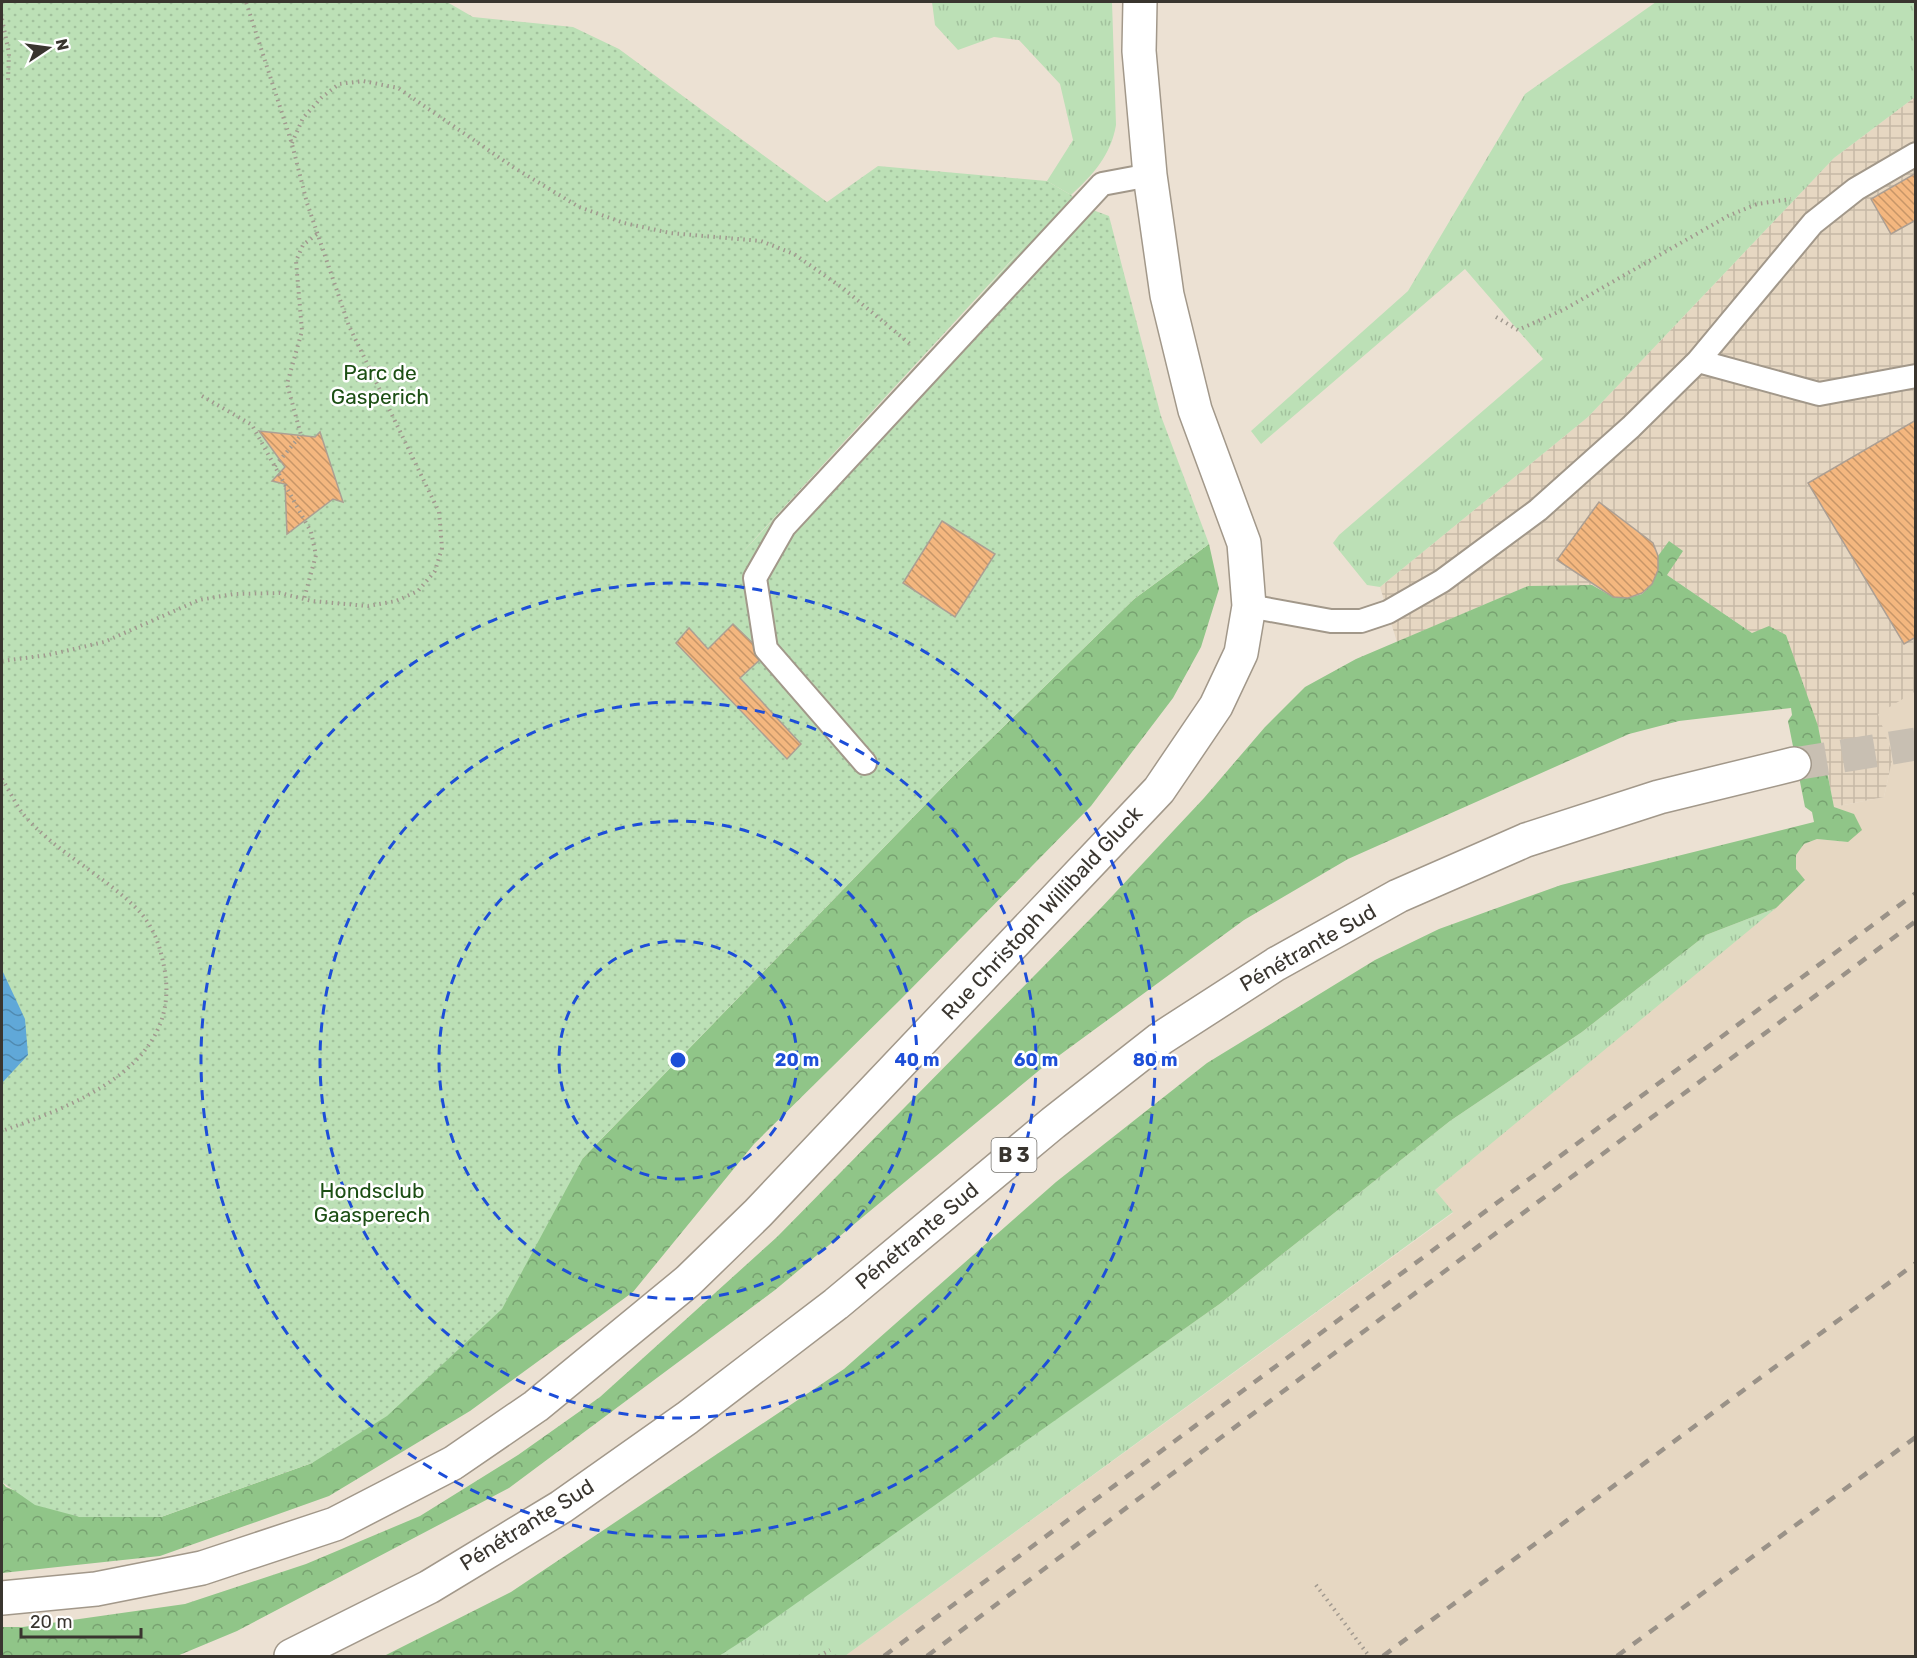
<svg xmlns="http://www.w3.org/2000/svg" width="1917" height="1658" viewBox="0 0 1917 1658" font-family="Rubik,sans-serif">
<defs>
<pattern id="industrial-grid" width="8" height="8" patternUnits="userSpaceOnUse" patternTransform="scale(1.5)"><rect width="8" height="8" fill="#e6d7c2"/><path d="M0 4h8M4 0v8" fill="none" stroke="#c6b9a7"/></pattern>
<pattern id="grass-tufts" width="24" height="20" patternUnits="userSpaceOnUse" patternTransform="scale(1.5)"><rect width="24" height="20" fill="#bce0b6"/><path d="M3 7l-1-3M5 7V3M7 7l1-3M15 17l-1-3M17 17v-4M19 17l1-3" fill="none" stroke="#a2c19d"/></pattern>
<pattern id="forest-crowns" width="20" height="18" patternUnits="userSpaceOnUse" patternTransform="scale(1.5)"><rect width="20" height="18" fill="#90c588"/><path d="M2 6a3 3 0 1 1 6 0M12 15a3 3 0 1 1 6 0" fill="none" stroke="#77a170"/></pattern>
<pattern id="park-dots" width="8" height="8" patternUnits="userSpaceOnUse" patternTransform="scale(1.5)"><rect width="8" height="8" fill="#bce0b6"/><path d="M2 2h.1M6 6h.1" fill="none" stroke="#a2c19d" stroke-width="1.8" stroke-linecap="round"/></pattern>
<pattern id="water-waves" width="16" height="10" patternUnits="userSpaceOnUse" patternTransform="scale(1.5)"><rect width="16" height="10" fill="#60a8d8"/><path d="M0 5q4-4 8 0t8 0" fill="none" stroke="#508ab0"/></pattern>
<pattern id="building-back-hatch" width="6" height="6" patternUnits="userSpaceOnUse" patternTransform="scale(1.5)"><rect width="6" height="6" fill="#f4b77f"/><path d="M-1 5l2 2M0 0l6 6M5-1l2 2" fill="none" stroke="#c79668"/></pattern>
</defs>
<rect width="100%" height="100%" fill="#ece1d3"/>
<path fill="#e6d7c2" d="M 1915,691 L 1915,1656 L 845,1656 L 1453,1213 L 1435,1190 L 1805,881 L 1796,870 L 1796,855 L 1804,844 L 1817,839 L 1848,842 L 1853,814 L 1834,807 L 1884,797 L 1893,756 L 1877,714 Z"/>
<path fill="url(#industrial-grid)" d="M 1915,97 L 1916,691 L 1878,714 L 1893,756 L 1884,797 L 1834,807 L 1818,726 L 1752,633 L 1667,575 L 1670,542 L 1658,556 L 1652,584 L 1642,593 L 1628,598 L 1613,597 L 1592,585 L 1528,586 L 1397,642 L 1380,587 L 1588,417 L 1834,158 Z"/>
<path fill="url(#grass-tufts)" d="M 932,2 L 1112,2 L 1116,125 C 1111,155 1093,175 1071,195 L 1047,181 L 1073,140 L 1060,84 L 1019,40 L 994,37 L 958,50 L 935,25 Z
M 1656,2 L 1915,2 L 1915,97 L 1834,158 L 1588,417 L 1380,587 L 1367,585 L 1333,543 L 1339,535 L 1543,359 L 1465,269 L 1261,444 L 1251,431 L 1408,291 L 1525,94 Z
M 1776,908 L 1435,1190 L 1453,1212 L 845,1656 L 719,1656 L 1221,1303 L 1450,1121 L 1582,1032 L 1706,935 Z"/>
<path fill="url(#forest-crowns)" d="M 1669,541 L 1683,551 L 1667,575 L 1752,633 L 1769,626 L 1786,635 L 1818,726 L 1834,807 L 1854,814 L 1862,830 L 1848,842 L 1817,839 L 1804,844 L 1796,855 L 1796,869 L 1805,880 L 1776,908 L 1706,935 L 1582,1032 L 1450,1121 L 1221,1303 L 747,1638 L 719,1656 L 384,1656 L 511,1592 L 844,1369 L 1056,1182 L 1207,1063 L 1375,960 L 1439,929 L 1561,885 L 1814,822 L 1812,812 L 1805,807 L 1788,721 L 1792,715 L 1791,708 L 1679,721 L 1629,734 L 1348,859 L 1244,920 L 1042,1068 L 775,1290 L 509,1488 L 237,1631 L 177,1656 L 2,1656 L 2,1627 L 23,1627 L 185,1604 L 306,1564 L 420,1516 L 518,1455 L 600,1397 L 777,1237 L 1100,909 L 1204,798 L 1265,727 L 1305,687 L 1356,659 L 1528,586 L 1592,585 L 1613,597 L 1628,598 L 1642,594 L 1652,584 L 1658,556 Z
M 1209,544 L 1219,589 L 1201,647 L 1173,698 L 1091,806 L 900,1000 L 754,1144 L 633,1292 L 470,1411 L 329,1496 L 160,1556 L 2,1573 L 2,1482 L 6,1487 L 80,1517 L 161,1517 L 312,1463 L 492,1196 L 583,1158 L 953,776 L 1134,599 Z"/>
<path fill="url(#park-dots)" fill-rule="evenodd" d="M 2,2 L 447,2 L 473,17 L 573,27 L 619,49 L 827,202 L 878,166 L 1047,181 L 1071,195 L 1082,206 L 1109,216 L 1161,416 L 1209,544 L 1134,599 L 953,776 L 583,1158 L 502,1309 L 387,1416 L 312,1463 L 161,1517 L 80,1517 L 35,1505 L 2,1482 ZM 1030,240 L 924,359 L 739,556 Z"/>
<path fill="url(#water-waves)" d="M 2,970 L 25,1019 L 28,1055 L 2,1083 Z"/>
<path fill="url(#building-back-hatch)" stroke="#ac9f93" stroke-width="1.5" d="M 1916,173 L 1916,220 L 1891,234 L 1871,199 Z
M 1916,420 L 1916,637 L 1904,644 L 1808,483 Z
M 259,431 L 315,437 L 320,432 L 343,502 L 333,499 L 287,534 L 285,484 L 272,481 L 285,467 Z
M 1599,502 L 1653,543 L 1658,556 L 1658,570 L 1652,584 L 1642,593 L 1628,598 L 1613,597 L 1557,560 Z
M 942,521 L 995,554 L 955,617 L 903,583 Z
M 733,624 L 765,655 L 740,678 L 801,744 L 787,759 L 676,643 L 689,628 L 708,649 Z"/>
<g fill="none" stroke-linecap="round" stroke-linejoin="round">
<path stroke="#c8bfb2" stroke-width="33" stroke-dasharray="33 16" stroke-linecap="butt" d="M 1794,764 L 1916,744"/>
<defs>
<path id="service" d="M 1698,361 L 1819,394 L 1916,376
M 1249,606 L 1331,621 L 1361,621 L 1388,612 L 1442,581 L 1538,510 L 1631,427 L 1698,361 L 1813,223 L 1856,189 L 1916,154
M 865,763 L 766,649 L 755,578 L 784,527 L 1102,184 L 1150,175"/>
<path id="tertiary" d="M 2,1598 L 96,1589 L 202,1568 L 335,1524 L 453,1463 L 536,1406 L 688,1281 L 758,1213 L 1159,790 L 1216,706 L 1241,653 L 1249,606 L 1244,543 L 1195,410 L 1167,295 L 1150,175 L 1139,51 L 1140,2"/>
<path id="trunk" d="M 291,1656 L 429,1587 L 561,1507 L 687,1418 L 836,1304 L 1053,1123 L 1160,1039 L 1276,964 L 1398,896 L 1526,840 L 1659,797 L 1794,764"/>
</defs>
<use href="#service" stroke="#a2988a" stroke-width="26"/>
<use href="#tertiary" stroke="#a2988a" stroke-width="36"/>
<use href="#trunk" stroke="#a2988a" stroke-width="36"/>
<path stroke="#a1998f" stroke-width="4" stroke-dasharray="1.5 4.5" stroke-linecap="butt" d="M 2,19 L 9,53 L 8,80
M 292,143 L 303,118 L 321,98 L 339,84 L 363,81 L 398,88 L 513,167 L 579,207 L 624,223 L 670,233 L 761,241 L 794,254 L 844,289 L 910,344
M 1496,317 L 1518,330 L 1565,309 L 1728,216 L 1757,204 L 1791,199
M 202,396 L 252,425 L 311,532 L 316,555 L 304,599
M 275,466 L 301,435 L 287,384 L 302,331 L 296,261 L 303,245 L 317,234
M 2,661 L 48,655 L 104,642 L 199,600 L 234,594 L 280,593 L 312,601 L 368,606 L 396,601 L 418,591 L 435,571 L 442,548 L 439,512 L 349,326 L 307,203 L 292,144 L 246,2
M 2,779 C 9,790 15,803 23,814 C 55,852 104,875 138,910 C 155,928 161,949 165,972 C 180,1067 73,1106 2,1131
M 1316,1585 L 1369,1656
M 819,1656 L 830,1650"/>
<use href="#service" stroke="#fff" stroke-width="22"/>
<use href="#tertiary" stroke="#fff" stroke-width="33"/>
<use href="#trunk" stroke="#fff" stroke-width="33"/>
<path stroke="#9a9288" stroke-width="4.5" stroke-dasharray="10 10" stroke-linecap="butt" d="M 884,1656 L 1916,893
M 927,1656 L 1916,921
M 1383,1656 L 1916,1263
M 1617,1656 L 1916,1437"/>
</g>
<g fill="none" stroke="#1d4ed8" stroke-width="3" stroke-dasharray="10 8">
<circle cx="678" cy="1060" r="119"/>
<circle cx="678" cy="1060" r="239"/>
<circle cx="678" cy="1060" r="358"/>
<circle cx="678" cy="1060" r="477"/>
</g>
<g text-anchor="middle" stroke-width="5" stroke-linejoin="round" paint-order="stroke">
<rect fill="#fff" stroke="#74726d" stroke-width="1.5" x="991.5" y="1138" width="45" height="34" rx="4.5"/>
<g font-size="20" font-weight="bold" fill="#39352f">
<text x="1014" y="1162">B 3</text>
</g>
<g font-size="21" fill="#1c4f14" stroke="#fff">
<text x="380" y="380">Parc de<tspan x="380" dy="24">Gasperich</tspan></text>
<text x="372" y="1198">Hondsclub<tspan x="372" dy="24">Gaasperech</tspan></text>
</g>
<g font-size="21" fill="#39352f" stroke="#fff">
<text transform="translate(1042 913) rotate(-47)" y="7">Rue Christoph Willibald Gluck</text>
<text transform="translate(1308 948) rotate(-30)" y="7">Pénétrante Sud</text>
<text transform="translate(917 1236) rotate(-40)" y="7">Pénétrante Sud</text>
<text transform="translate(527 1525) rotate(-32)" y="7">Pénétrante Sud</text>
</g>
</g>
<circle cx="678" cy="1060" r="9" fill="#1d4ed8" stroke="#fff" stroke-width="3"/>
<g font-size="18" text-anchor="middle" font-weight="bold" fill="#1d4ed8" stroke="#fff" stroke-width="5" stroke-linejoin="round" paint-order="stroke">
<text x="797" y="1066">20 m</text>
<text x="917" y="1066">40 m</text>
<text x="1036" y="1066">60 m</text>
<text x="1155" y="1066">80 m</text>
</g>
<rect width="1917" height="1658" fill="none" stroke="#39352f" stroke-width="6"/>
<g transform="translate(48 48) rotate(77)" stroke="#ffffff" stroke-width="4.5" paint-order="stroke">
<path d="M0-4.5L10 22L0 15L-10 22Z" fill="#39352f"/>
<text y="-9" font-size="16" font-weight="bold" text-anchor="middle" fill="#39352f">N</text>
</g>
<path d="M21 1628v9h120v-9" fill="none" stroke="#39352f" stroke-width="3"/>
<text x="30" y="1628" font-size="18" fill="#39352f" stroke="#ffffff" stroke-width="4.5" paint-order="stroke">20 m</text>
</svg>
